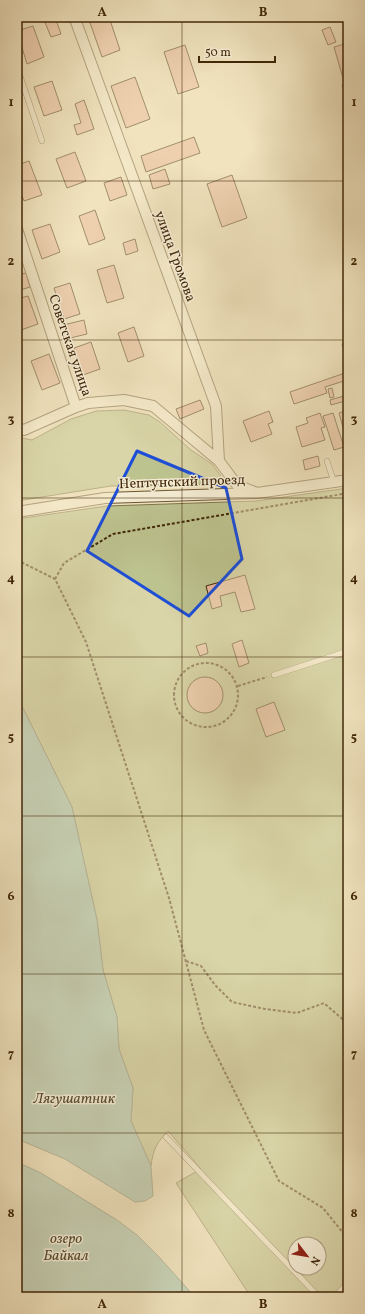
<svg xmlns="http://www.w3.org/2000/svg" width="365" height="1314" viewBox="0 0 365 1314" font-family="Vollkorn,serif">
<rect width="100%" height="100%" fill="#f0e3be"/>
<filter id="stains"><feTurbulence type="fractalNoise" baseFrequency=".005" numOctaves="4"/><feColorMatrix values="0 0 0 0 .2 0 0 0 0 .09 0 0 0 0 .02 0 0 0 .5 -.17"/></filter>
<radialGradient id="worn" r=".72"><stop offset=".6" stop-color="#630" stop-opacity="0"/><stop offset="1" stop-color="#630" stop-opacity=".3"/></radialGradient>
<path fill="#bdc38f" stroke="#7e754c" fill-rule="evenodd" d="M 124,410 L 149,415 L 160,422 L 191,450 L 212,464 L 221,476 L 217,484 L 111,486 L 17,501 L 17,437 L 32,440 L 71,419 L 96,411 Z
M 348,488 L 348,1297 L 251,1297 L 176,1183 L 201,1169 L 168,1131 C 157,1142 153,1150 151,1166 L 131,1121 L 133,1088 L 119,1049 L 117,1017 L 103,970 L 97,920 L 72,807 L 17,696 L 17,519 L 107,506 L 256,501 ZM 295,1244 L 319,1244 L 319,1268 L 295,1268 Z"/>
<path fill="#9abeaf" stroke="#76826d" d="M 17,696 L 72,807 L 97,920 L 103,970 L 117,1017 L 119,1049 L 133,1088 L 131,1121 L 151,1166 L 153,1196 L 145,1201 L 135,1202 L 65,1159 L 17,1139 L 17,1007 L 21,1007 L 21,993 L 17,976 Z
M 17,1162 L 41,1173 L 117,1220 L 137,1235 L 159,1257 L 195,1297 L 17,1297 Z"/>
<path fill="#ebb89e" stroke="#402709" d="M 55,17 L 61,34 L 51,37 L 44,20 Z
M 88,17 L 109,17 L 120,50 L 102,57 Z
M 33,26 L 44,57 L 27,64 L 17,31 Z
M 330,27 L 336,42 L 328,45 L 322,30 Z
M 348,43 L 348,77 L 343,78 L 334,47 Z
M 185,45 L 199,87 L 178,94 L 164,52 Z
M 135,77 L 150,119 L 126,128 L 111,86 Z
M 52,81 L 62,110 L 44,116 L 34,87 Z
M 348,83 L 348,100 L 347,100 L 342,85 Z
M 84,100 L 94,129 L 77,135 L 74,125 L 81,123 L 75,104 Z
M 194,137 L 200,153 L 146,172 L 141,156 Z
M 75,152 L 86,181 L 67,188 L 56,159 Z
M 29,161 L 42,195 L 24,201 L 17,183 L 17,165 Z
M 165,169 L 170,184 L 153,189 L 149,175 Z
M 232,175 L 247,218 L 222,227 L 207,184 Z
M 121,177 L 127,195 L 110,201 L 104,183 Z
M 95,210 L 105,239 L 89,245 L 79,216 Z
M 50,224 L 60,252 L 42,259 L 32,230 Z
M 135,239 L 138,251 L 126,255 L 123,243 Z
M 114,265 L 124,298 L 107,303 L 97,270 Z
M 26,273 L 30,287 L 17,291 L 17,275 Z
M 70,283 L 80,314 L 64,319 L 54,288 Z
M 28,296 L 38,324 L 21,330 L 17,318 L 17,299 Z
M 84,320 L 87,334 L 66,339 L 63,325 Z
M 134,327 L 144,356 L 128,362 L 118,333 Z
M 91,342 L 100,369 L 83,375 L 74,348 Z
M 348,342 L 348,363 L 342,344 Z
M 49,354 L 60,383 L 42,390 L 31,361 Z
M 345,373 L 347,380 L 325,387 L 327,393 L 294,404 L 290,392 Z
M 332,388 L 334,397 L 330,398 L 328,389 Z
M 344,396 L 345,401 L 331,405 L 330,400 Z
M 200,400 L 204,409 L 180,419 L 176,409 Z
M 348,410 L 348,434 L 345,435 L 339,413 Z
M 269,411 L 273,422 L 268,424 L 272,434 L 251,442 L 243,421 Z
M 320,413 L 325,427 L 321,428 L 325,440 L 302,447 L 296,427 L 308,423 L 306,418 Z
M 333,413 L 344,447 L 334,450 L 323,416 Z
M 318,456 L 320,466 L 305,470 L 303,460 Z
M 245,575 L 255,609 L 241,612 L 235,592 L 220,596 L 222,606 L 212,609 L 206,586 Z
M 242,640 L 249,663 L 239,667 L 232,644 Z
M 206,643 L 208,653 L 200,656 L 196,646 Z
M187 695a18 18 0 1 1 36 0a18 18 0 1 1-36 0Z
M 274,702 L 285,730 L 266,737 L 256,709 Z"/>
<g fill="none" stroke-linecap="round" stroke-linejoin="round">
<defs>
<path id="service" d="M 17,67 L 42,141
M 327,461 L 334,482
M 274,675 L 348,651
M 166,1137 L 319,1297
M 334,1297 L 348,1283"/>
<path id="minor" d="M 72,17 L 75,19 L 216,406 L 219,461 L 237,485 L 257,493
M 17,229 L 76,407 L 88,403 L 124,400 L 153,406 L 219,461
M 17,428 L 24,430 L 76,407
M 17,512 L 105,498 L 257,493 L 348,480"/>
</defs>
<use href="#service" stroke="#6c5636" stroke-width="6"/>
<use href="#minor" stroke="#6c5636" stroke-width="12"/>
<path stroke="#402709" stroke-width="2" stroke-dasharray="3 2" stroke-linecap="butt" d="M 17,560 L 55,579 L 86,642 L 169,898 L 204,1030 L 279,1181 L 323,1208 L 348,1239
M 55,579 L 64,563 L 113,534 L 348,493
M174 695a32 32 0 1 1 64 0a32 32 0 1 1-64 0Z
M 238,686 L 267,677
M 186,961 L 201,966 L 215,985 L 232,1002 L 265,1009 L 297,1013 L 324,1003 L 348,1024"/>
<use href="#service" stroke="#f5edd5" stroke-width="5"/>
<use href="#minor" stroke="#f5edd5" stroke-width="10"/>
</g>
<path d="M0 0H365V1314H0ZM 137,451 L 226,488 L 242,559 L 189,616 L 87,551 Z" fill="#f0e3be" fill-opacity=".55" fill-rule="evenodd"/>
<path fill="none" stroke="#1d4ed8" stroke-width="3" stroke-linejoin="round" d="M 137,451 L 226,488 L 242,559 L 189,616 L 87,551 Z"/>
<path fill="none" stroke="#402709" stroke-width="1" stroke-opacity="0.55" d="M 182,17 L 182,1297M 17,181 L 348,181M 17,340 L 348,340M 17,498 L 348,498M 17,657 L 348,657M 17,816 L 348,816M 17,974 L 348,974M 17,1133 L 348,1133"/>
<g text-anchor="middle" stroke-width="3" stroke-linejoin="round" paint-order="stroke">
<g font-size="14" fill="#402709" stroke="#f5edd5">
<text transform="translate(176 256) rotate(70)" y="5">улица Громова</text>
<text transform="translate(71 345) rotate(71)" y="5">Советская улица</text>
<text transform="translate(182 481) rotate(-2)" y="5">Нептунский проезд</text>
</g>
<g font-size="15" font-style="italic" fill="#564d32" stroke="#f5edd5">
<text x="74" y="1103">Лягушатник</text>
<text x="66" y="1243">озеро<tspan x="66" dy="17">Байкал</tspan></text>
</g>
</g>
<rect width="365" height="1314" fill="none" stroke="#f0e3be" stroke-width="44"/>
<g transform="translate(307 1256) rotate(121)"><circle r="19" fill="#f5edd5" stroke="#ad9e83"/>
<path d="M0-3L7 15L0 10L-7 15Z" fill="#8f2418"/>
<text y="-6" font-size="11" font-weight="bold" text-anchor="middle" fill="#402709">N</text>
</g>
<path d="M199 56v6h76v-6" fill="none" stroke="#402709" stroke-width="2"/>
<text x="205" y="56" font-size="12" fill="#402709" stroke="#f5edd5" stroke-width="3" paint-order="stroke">50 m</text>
<rect x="22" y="22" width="321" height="1270" fill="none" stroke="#402709" stroke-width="1.5"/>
<g font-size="13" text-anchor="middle" font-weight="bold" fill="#402709">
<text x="102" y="16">A</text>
<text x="263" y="16">B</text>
<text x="11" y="106">1</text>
<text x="354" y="106">1</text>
<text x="11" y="265">2</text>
<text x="354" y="265">2</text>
<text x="11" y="423">3</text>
<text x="354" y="423">3</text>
<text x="11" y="582">4</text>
<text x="354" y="582">4</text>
<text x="11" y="741">5</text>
<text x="354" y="741">5</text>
<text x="11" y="900">6</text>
<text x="354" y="900">6</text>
<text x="11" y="1058">7</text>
<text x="354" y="1058">7</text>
<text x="11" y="1217">8</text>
<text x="354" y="1217">8</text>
<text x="102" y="1308">A</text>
<text x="263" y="1308">B</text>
</g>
<rect width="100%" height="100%" filter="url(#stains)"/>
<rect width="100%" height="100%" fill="url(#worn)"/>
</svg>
